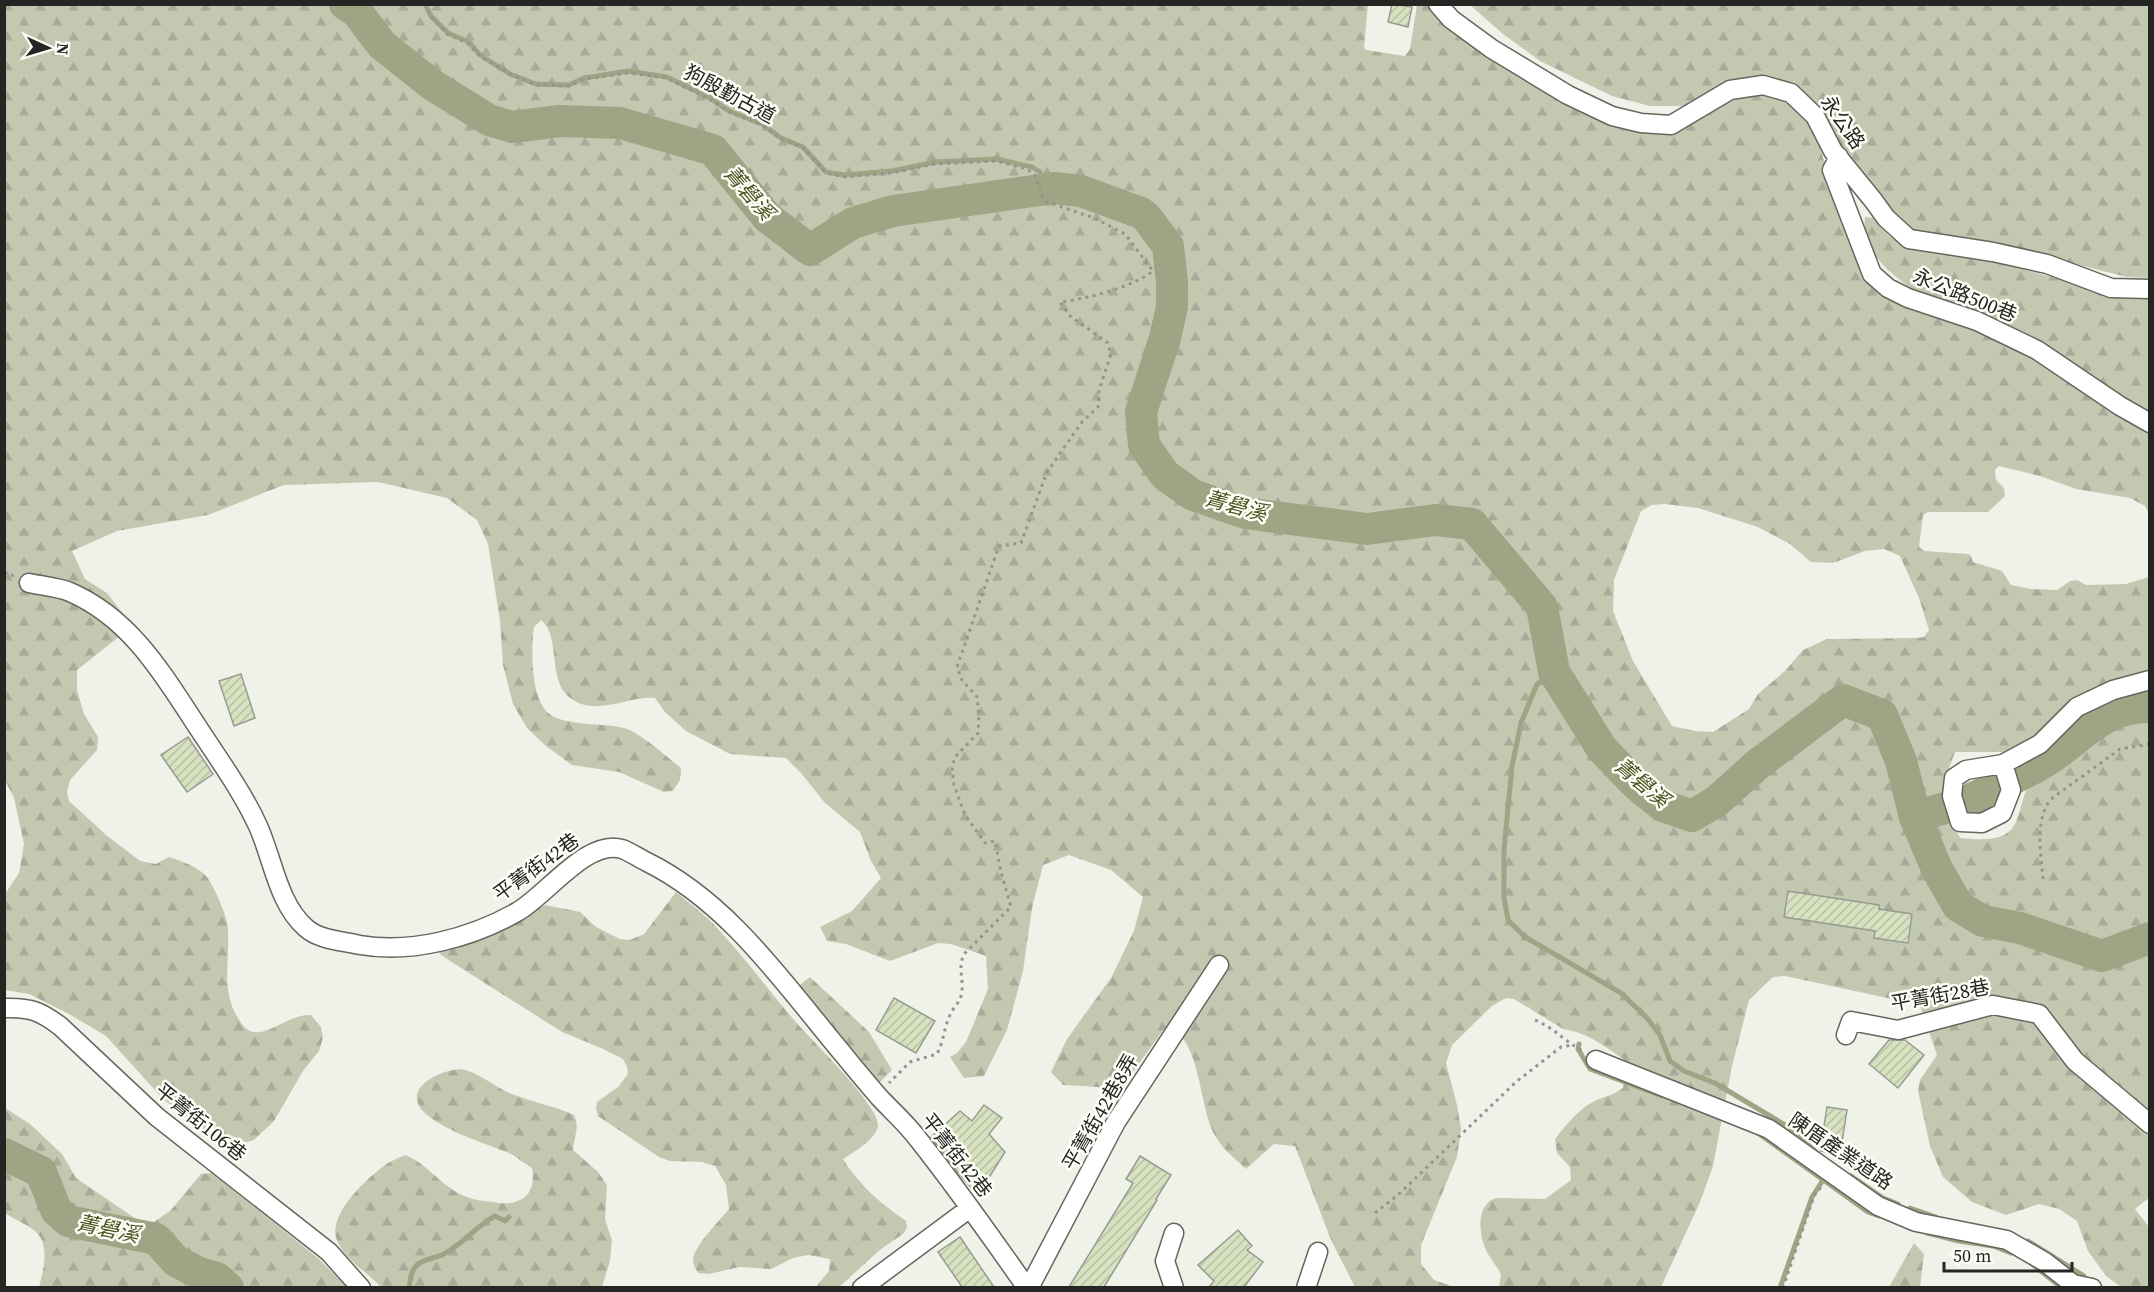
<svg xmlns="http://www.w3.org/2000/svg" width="2154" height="1292" viewBox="0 0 2154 1292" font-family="'Source Serif 4','Noto Sans TC',serif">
<defs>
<pattern id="forest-firs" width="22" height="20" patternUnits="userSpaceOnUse" patternTransform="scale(1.5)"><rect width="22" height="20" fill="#c3c9b1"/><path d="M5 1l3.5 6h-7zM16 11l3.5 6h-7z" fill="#a7ac98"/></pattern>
<pattern id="building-hatch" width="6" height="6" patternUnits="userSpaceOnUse" patternTransform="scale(1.5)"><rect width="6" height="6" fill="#d7e1bf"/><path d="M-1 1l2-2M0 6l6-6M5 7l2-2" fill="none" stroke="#b8c1a4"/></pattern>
</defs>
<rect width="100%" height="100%" fill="#eff2e8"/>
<path fill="url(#forest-firs)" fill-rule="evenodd" d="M 1368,4 L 1364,47 L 1366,50 L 1405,56 L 1410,49 L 1417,5 L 1434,5 L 1637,128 L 1754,91 L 1781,95 L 1814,124 L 1838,214 L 1869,274 L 2028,351 L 2149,430 L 2149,514 L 2145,506 L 2130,498 L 2076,489 L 2040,476 L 1999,466 L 1995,470 L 1996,480 L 2004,488 L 2005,496 L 1988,512 L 1928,512 L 1923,515 L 1919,547 L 1924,551 L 1968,554 L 1971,556 L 1973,562 L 2002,571 L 2011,585 L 2031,589 L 2057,590 L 2070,581 L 2077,580 L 2086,585 L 2126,584 L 2149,577 L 2149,677 L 2114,680 L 2073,706 L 2032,743 L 2003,752 L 1955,752 L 1945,779 L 1951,820 L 1960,838 C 1972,839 1990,841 2002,836 C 2021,828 2019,804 2027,789 C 2041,764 2081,726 2108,715 C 2122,710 2136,711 2149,711 L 2150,1197 L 2135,1209 L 2149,1227 L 2149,1287 L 2121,1287 L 2106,1276 L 2088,1251 L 2077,1221 L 2059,1209 L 2039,1204 L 2006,1215 L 1972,1202 L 1943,1177 L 1930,1146 L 1918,1091 L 1920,1080 L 1937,1055 L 1920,1005 L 1785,976 L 1773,977 L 1749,1000 L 1732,1066 L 1713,1166 L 1700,1202 L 1661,1287 L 1499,1287 L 1501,1274 C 1496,1265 1487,1255 1484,1245 C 1478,1229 1478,1202 1497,1198 L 1545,1199 L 1571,1180 L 1570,1167 L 1557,1153 L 1555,1139 C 1567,1124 1579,1108 1597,1100 C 1606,1096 1614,1095 1623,1088 L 1627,1062 C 1608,1048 1587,1032 1563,1029 L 1514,999 L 1506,998 L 1492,1006 L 1452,1045 L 1446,1063 L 1457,1105 L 1461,1129 L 1457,1157 L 1421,1245 L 1421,1264 L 1434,1280 L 1454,1287 L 1355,1287 L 1331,1240 L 1295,1146 L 1274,1144 L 1246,1169 C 1233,1157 1220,1147 1212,1130 C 1202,1107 1198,1052 1181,1037 C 1177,1033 1168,1031 1164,1029 L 1117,1094 L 1098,1087 L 1063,1085 L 1051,1072 L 1067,1039 L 1111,978 L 1134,931 L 1143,897 L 1111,870 L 1069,855 L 1043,865 L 1032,908 L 1023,971 L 1007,1030 L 984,1076 L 964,1078 L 950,1057 L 957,1053 L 966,1042 L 988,989 L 986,956 L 951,944 L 938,943 L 890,961 L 846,944 L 827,941 L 820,927 L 852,911 L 881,878 L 871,861 L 860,832 L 825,803 L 801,773 L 786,758 L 730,754 L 686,731 L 665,712 L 655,698 C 628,696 594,718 569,697 C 547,679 561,635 541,620 L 534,627 C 531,649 530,702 551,715 C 556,719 567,721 573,722 C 590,725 608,724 624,728 C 641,733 667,757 681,768 L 680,780 L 673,791 L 664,792 L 619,772 L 572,765 L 546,746 L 527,728 L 513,704 L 503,665 L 500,621 L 488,544 L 477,520 L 447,498 L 378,482 L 284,485 L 208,515 L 117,531 L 72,551 L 85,579 L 107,593 L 131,624 L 130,628 L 77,670 L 77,690 L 84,714 L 98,737 L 97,750 L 70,780 L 67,792 L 69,801 L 106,835 L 140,861 L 156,864 L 169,857 C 181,861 197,866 206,876 C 213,884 225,912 227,922 C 232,955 219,988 238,1018 C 241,1023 244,1028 250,1031 C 268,1038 288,1014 311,1015 L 321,1027 L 323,1038 L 319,1051 L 303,1071 L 274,1121 L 254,1140 L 241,1144 L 211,1135 L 163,1099 L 106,1036 L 69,1014 L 29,994 L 5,990 L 5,894 L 19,873 L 24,844 L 14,798 L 4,778 L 5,5 ZM 1665,504 L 1698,508 L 1758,527 L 1790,544 L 1811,562 L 1833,563 L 1865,551 L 1884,549 L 1900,556 L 1919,598 L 1929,630 L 1924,637 L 1916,638 L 1827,639 L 1803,650 L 1785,671 L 1758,694 L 1749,709 L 1713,732 L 1695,731 L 1672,726 L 1633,661 L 1613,611 L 1614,580 L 1641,511 L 1652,505 Z
M 1470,5 L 2149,5 L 2149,278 L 2127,277 L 2051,258 L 1920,234 L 1902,225 L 1893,214 L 1881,193 L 1833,135 L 1818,108 L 1802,90 L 1776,81 L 1681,106 L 1650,106 L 1612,96 L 1540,61 L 1503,34 Z
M 1865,217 L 1873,218 L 1888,235 L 1900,243 L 1927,251 L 1990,260 L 2080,285 L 2149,297 L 2149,411 C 2116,393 2084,371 2051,353 C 2001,327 1856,289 1865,217 Z
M 676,892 C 690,904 706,915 718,929 C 745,958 769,991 795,1021 C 812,1041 876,1102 878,1124 C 879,1137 853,1153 843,1159 C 859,1185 881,1204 906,1221 L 907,1228 L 903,1234 L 881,1249 L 839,1287 L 816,1287 L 829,1271 L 830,1259 L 808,1255 L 793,1258 L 771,1269 L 739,1267 L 709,1274 L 698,1273 C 695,1268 693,1265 693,1260 C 694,1246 720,1220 729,1209 L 726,1185 L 715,1166 L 702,1162 L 670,1161 L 659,1157 L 598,1116 L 596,1109 L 597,1102 L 618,1087 L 628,1074 L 627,1067 L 623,1059 L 601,1048 L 562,1032 L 447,959 L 440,954 L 438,948 L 487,930 L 545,905 L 580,912 L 596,927 L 620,939 L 630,940 L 644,934 Z
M 810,977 L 869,1032 L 892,1070 L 879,1083 L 797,987 Z
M 461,1069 C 479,1072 494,1087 512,1094 C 532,1102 554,1106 574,1115 C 580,1127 574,1137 573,1150 L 598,1172 L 607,1185 L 605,1219 L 612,1240 L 610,1261 L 602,1287 L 381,1287 C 368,1273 344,1259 337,1240 C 326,1215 369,1176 388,1163 C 393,1160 399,1158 405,1155 C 426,1163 438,1182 458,1193 C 468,1199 482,1201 493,1202 C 503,1204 511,1204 520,1200 C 533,1194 534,1180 532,1168 C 525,1164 519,1159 513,1155 C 494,1145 398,1120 420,1088 C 429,1076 447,1070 461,1069 Z
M 5,1108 L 30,1124 L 62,1154 L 76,1178 L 139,1221 L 154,1222 L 171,1210 L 201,1174 L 212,1173 L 319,1259 L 347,1287 L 39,1287 C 43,1272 50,1246 37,1233 C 32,1227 12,1218 5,1213 Z
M 1914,1243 L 1924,1254 L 1920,1287 L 1889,1287 Z"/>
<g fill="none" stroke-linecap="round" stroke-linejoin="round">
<path stroke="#9da585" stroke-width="5" d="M 425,4 L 431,16 L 448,33 L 469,42 L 480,55 L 510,74 L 536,84 L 569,85 L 584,78 L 628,71 L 667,77 L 710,98 L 729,111 L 762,124 L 781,138 L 803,147 L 826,172 L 844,175 L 892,171 L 935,162 L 996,159 L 1032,167 L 1040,172
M 1053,178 L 1081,191
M 1554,672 L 1537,684 L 1521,723 L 1512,766 L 1504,850 L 1504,898 L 1508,920 L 1525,937 L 1621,993 L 1647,1018 L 1660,1035 L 1670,1061 L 1684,1071 L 1715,1083 L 1785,1125 L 1816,1152
M 1579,1044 L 1578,1049 L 1590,1069 L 1662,1096
M 1758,1133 L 1868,1212 L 1879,1216
M 1851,1176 L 1883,1198 L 1898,1204
M 1910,1208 L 1936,1217
M 1927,1233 L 1959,1241 L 1993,1246 L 2011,1253
M 2028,1241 L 2084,1276
M 2032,1264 L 2062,1288
M 409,1288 C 410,1280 411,1271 416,1266 C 424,1258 433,1259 442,1255 C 462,1245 475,1227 495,1216 L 505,1221 L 509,1217
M 1780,1288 L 1812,1197 L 1823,1180"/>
<path stroke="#9da585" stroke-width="32" d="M 345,4 L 357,12 L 382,45 L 434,86 L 489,120 L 512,127 L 560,121 L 620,123 L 713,150 L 767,217 L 810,250 L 853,223 L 893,211 L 1054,188 L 1081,191 L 1141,213 L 1147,218 L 1168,246 L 1172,282 L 1172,307 L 1165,338 L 1141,412 L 1144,445 L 1165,475 L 1193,495 L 1245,513 L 1367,529 L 1436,520 L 1472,524 L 1542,607 L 1554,672 L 1602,749 L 1637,785 L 1663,806 L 1692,816 L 1717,801 L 1758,764 L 1843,700 L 1882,715 L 1901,761 L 1915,817 L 1937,869 L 1958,906 L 1983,921 L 2020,928 L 2102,956 L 2150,938
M 1915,817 C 1931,812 1947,808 1963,802 C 1987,793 2011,780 2034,768 C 2076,747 2098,706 2150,707
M 4,1154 L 41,1172 L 56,1210 L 68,1221 L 156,1239 L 176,1261 L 197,1272 L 217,1278 L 228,1288"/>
</g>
<path fill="url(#building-hatch)" stroke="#989b92" stroke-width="1.5" d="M 1392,4 L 1412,7 L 1408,27 L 1388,22 Z
M 241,674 L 255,718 L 234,726 L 219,681 Z
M 188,737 L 213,774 L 187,792 L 161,755 Z
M 1788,891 L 1879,905 L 1879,909 L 1912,914 L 1908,943 L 1874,938 L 1875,931 L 1784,917 Z
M 894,998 L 935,1021 L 916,1053 L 876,1030 Z
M 1889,1040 L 1905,1040 L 1924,1055 L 1898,1088 L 1869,1064 Z
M 984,1105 L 1002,1118 L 989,1134 L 1005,1152 L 978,1195 L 959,1174 L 931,1137 L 960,1111 L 972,1121 Z
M 1827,1107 L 1847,1110 L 1840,1155 L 1820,1151 Z
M 1140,1156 L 1171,1175 L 1156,1199 L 1157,1200 L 1104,1287 L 1069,1287 L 1133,1183 L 1126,1179 Z
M 1238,1230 L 1252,1246 L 1247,1250 L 1263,1262 L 1244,1287 L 1209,1287 L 1214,1281 L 1198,1265 Z
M 960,1237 L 994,1287 L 962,1287 L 938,1252 Z"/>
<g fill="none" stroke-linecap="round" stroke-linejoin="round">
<defs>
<path id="minor" d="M 1438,4 L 1451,19 L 1492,49 L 1568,95 L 1612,116 L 1641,123 L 1671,125 L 1730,90 L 1763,85 L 1791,93 L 1815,116 L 1833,151 L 1873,200 L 1886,218 L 1909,239 L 1993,252 L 2047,264 L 2111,288 L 2150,289
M 1839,157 L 1832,170 L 1872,274 L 1888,288 L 1908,298 L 1977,321 L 2037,350 L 2120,406 L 2150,423
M 29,583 C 42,586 58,587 70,592 C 132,619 164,676 199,729 C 220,761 243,793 258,826 C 273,859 278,904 306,928 C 319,940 343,941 360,945 C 411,954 471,938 517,912 C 546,896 587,838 622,849 C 630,852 639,858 647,862 C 730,903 785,985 843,1054 C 855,1069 867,1083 879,1097 C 892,1111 907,1124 918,1139 C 956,1187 992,1238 1027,1288
M 2003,764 L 2011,790 L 2002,813 L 1982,823 L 1960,822 L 1952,796 L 1954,778 L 1966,770 L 2003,764 L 2040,744 L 2077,707 L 2113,690 L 2150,680
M 4,1008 C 30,1007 40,1011 60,1026 L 157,1117 L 329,1252 L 361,1288
M 1846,1035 L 1851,1021 L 1898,1030 L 1993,1005 L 2039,1014 L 2075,1061 L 2150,1124
M 1596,1060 L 1769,1129 L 1878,1206 L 1916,1222 L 2007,1240 L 2045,1262 L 2073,1284 L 2092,1288
M 862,1288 L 970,1208
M 1029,1288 L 1116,1122 L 1219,965
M 1174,1288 L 1165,1261 L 1174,1233
M 1306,1288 L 1318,1252"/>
</defs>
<use href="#minor" stroke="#65675e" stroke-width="21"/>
<path stroke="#93958f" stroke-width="3" stroke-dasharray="3 4.5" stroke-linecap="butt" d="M 424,4 L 431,17 L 447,34 L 467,43 L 480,56 L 510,74 L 536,85 L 569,86 L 585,79 L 628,73 L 666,78 L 709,99 L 729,112 L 762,125 L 781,139 L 803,148 L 826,173 L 844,177 L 892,173 L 935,164 L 996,161 L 1027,169 L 1035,175 L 1044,201 L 1094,218 L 1125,234 L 1153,271 C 1133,287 1086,299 1060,302 L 1070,316 L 1108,343 L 1111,354 L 1099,390 L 1098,407 L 1082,422 L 1047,472 L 1021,543 L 999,546 L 957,667 L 962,680 L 977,697 L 979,716 L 978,733 L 955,757 L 952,768 L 954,785 L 965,815 L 985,843 L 995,841 L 1001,872 L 1011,907 L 964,954 C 957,969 965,981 961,996 C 959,1003 954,1007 951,1013 C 944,1026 944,1041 937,1054 L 910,1062 L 889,1083
M 4,572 L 14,576
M 2043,879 C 2041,853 2034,821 2051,799 L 2120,749 L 2150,744
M 1535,1020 C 1556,1029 1565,1042 1583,1051
M 1375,1213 L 1398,1195 L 1516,1082 L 1561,1047 L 1572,1045
M 1783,1288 L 1814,1196 L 1821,1187"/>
<use href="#minor" stroke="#fff" stroke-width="18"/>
</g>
<g text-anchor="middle" stroke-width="5" stroke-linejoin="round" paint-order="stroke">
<g font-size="20" fill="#252623" stroke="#fdfff7">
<text transform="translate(730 94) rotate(28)" y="7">狗殷勤古道</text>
<text transform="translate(1843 122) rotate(55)" y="7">永公路</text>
<text transform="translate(1965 295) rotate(22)" y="7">永公路500巷</text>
<text transform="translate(536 867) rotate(-36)" y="7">平菁街42巷</text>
<text transform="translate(1940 995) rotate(-10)" y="7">平菁街28巷</text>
<text transform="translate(1100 1112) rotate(-60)" y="7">平菁街42巷8弄</text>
<text transform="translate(201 1122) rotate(39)" y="7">平菁街106巷</text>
<text transform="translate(1841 1151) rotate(34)" y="7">陳厝產業道路</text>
<text transform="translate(957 1155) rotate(52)" y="7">平菁街42巷</text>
</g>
<g font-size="21" font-style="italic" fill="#4a5420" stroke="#fdfff7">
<text transform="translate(749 193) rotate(49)" y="7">菁礐溪</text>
<text transform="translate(1236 506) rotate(15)" y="7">菁礐溪</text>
<text transform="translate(1642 783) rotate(40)" y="7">菁礐溪</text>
<text transform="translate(108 1229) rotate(12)" y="7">菁礐溪</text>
</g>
</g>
<rect width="2154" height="1292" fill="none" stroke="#252623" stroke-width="12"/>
<g transform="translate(48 48) rotate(94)" stroke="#fdfff7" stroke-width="4.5" paint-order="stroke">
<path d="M0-4.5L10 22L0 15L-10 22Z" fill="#252623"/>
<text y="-9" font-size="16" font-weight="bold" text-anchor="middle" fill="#252623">N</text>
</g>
<path d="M1944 1262v9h128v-9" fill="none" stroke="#252623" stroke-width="3"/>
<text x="1953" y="1262" font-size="18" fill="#252623" stroke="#fdfff7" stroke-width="4.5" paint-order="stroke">50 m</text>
</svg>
